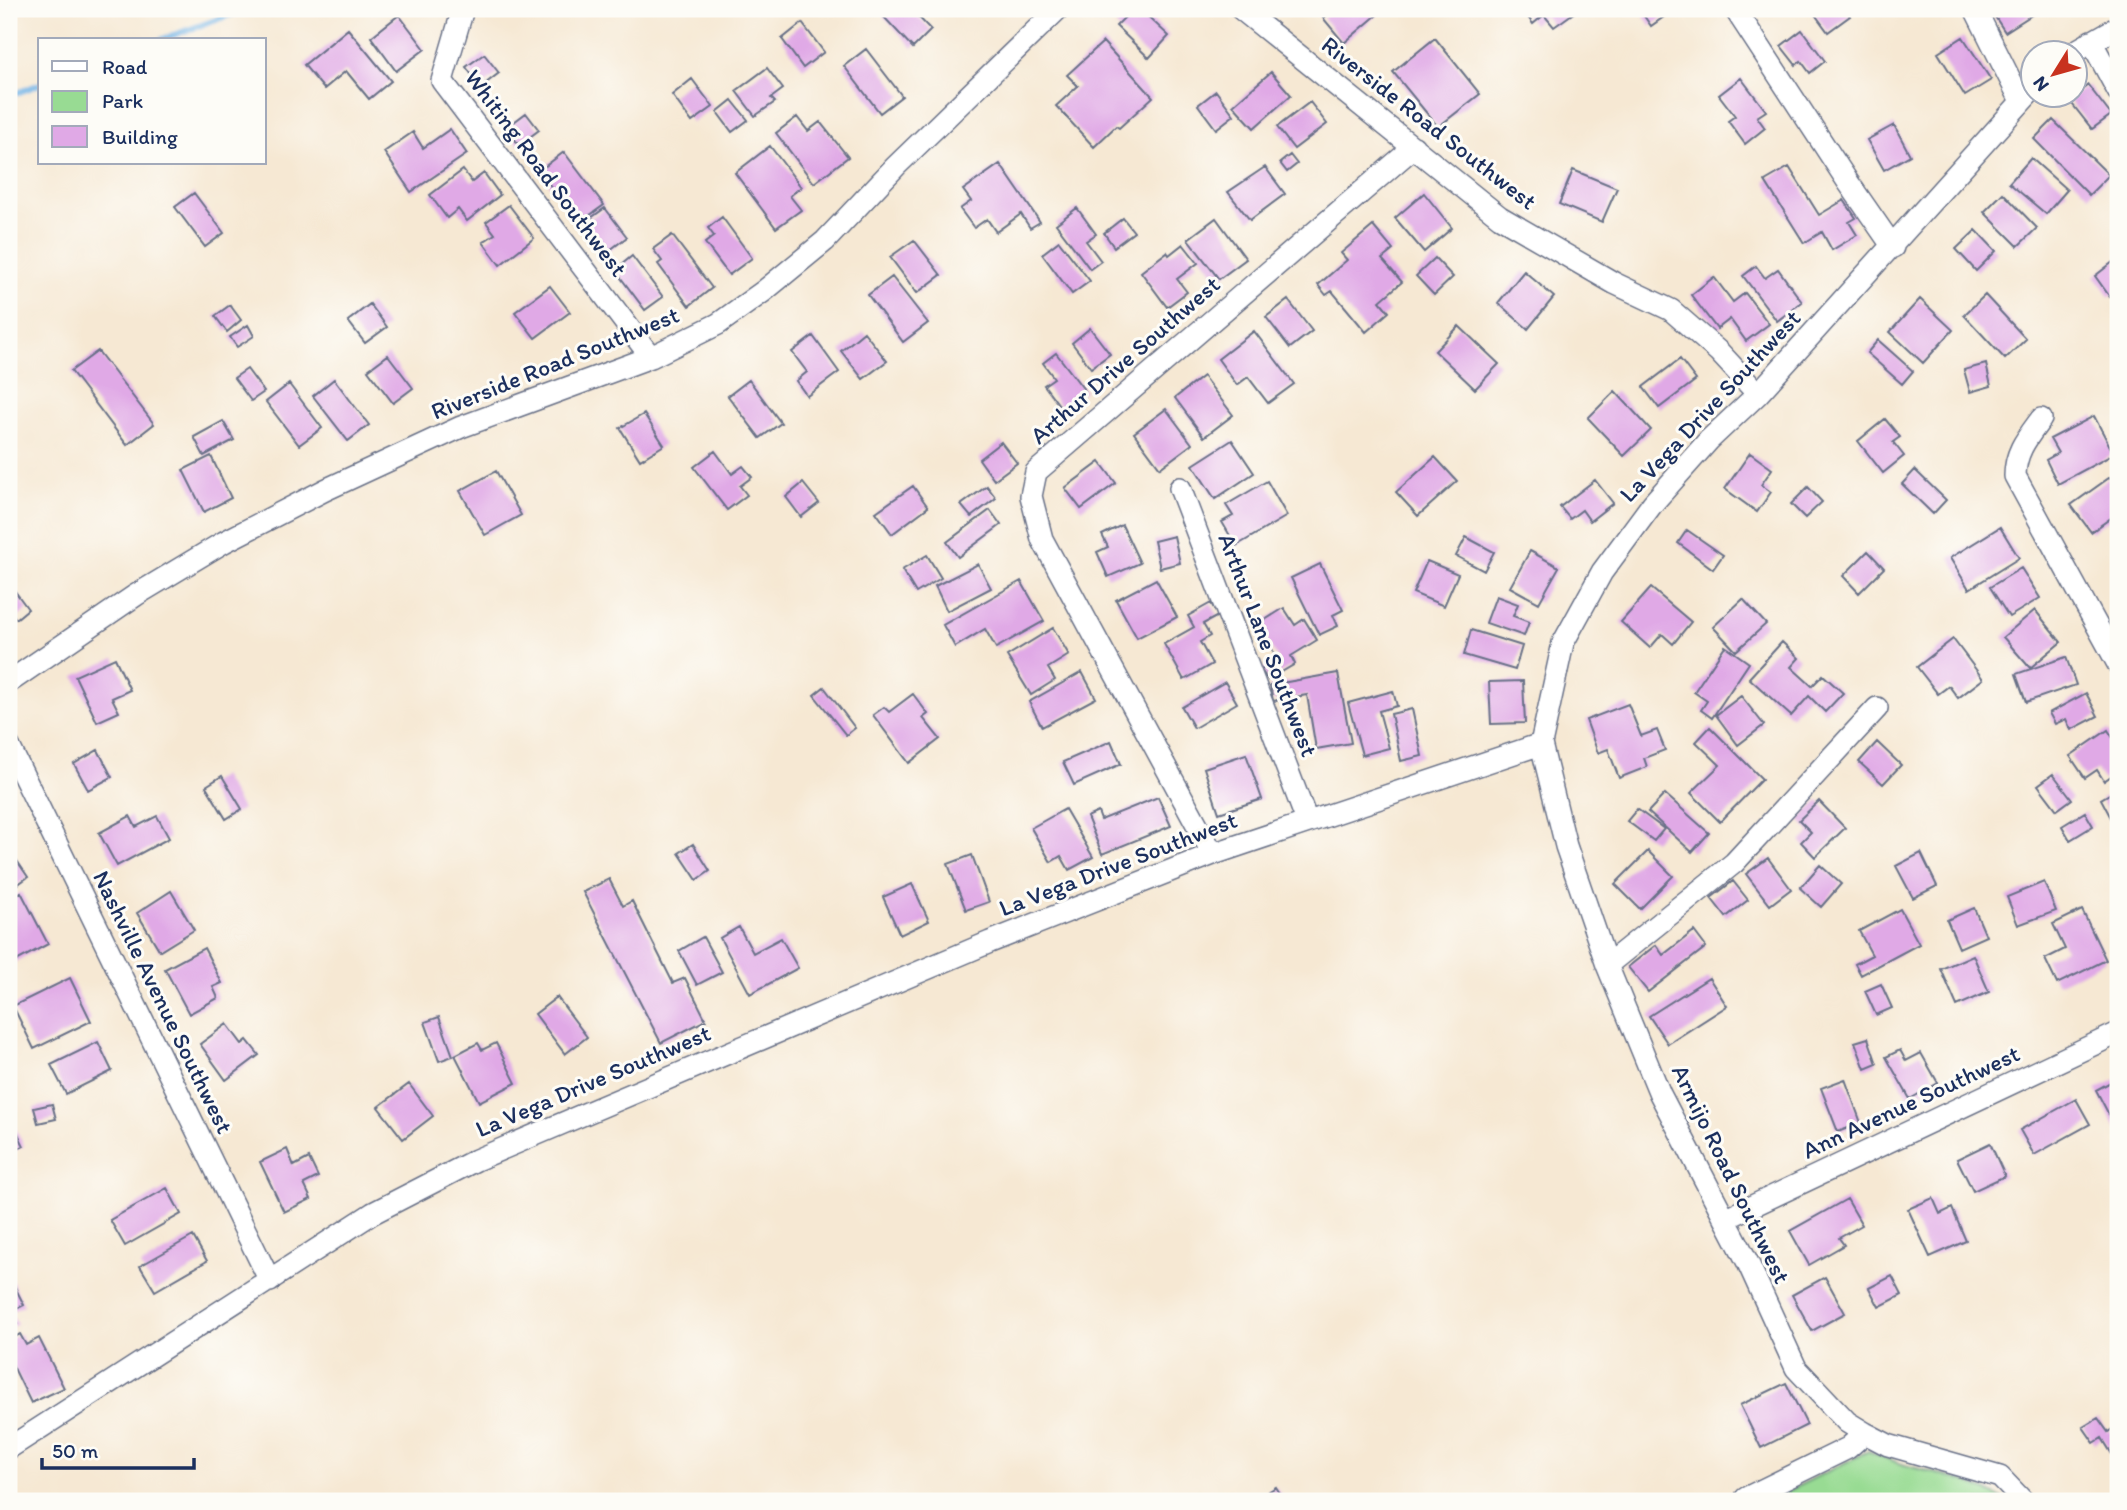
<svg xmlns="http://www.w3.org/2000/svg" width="2127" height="1510" viewBox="0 0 2127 1510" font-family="Itim,sans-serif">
<rect width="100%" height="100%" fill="#fdfcf7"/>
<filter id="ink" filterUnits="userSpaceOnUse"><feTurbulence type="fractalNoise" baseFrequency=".0143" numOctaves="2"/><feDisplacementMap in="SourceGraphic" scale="14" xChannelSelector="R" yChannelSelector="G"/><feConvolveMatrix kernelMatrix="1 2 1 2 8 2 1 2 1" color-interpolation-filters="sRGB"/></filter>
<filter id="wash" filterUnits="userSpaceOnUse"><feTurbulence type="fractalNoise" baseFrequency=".00686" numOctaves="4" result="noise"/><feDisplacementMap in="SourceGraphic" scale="28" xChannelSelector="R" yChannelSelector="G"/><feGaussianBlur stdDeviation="1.57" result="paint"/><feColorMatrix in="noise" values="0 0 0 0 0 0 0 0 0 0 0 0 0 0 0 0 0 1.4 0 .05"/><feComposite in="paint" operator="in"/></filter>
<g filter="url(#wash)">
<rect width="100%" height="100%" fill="#f6e8d3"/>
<path fill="#98db93" stroke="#5a8578" stroke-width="2" d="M 1868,1451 C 1881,1456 1893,1461 1905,1465 C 1939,1475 1976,1481 2005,1501 L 1768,1501 Z"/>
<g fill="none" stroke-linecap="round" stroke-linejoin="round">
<path stroke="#71b2e5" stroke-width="6" d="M 160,40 L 246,9
M 9,96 L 40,84"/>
</g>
<g id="blocks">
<path fill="#e0a9e6" d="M 890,9 L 911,9 L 931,30 L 913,48 L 883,16 Z
M 1133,9 L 1140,9 L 1169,36 L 1149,58 L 1116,26 Z
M 1335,9 L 1384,9 L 1344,43 L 1323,18 Z
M 1522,9 L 1579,9 L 1554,27 L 1544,15 L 1533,24 Z
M 1652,9 L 1675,9 L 1651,26 L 1644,16 Z
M 1811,9 L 1845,9 L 1850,16 L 1828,32 Z
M 1990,9 L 2041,9 L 2005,32 Z
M 399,15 L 425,49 L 396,71 L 371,37 Z
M 802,23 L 824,52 L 803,68 L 782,39 Z
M 348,29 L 391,81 L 369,99 L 346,71 L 324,89 L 304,65 Z
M 1802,30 L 1825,61 L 1810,73 L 1801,61 L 1796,65 L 1781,46 Z
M 1963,37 L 1991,80 L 1965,96 L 1938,53 Z
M 1435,38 L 1480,94 L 1438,127 L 1393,72 Z
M 1103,42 L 1153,97 L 1119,128 L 1116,126 L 1094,147 L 1056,106 L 1078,86 L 1067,75 Z
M 866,49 L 902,96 L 880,113 L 844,66 Z
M 484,54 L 499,73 L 481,87 L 466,67 Z
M 767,68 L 783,89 L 771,98 L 775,102 L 755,116 L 736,91 Z
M 1271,72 L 1291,95 L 1254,128 L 1233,105 Z
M 1741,78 L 1766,111 L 1757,117 L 1765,128 L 1745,144 L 1728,121 L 1735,116 L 1719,95 Z
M 692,79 L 713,107 L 692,122 L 672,95 Z
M 2088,85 L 2111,115 L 2092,129 L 2069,100 Z
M 1216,91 L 1234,115 L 1216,129 L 1198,105 Z
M 732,100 L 748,120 L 732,132 L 717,112 Z
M 1310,102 L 1327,124 L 1294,149 L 1277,127 Z
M 526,113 L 539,130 L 519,145 L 506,128 Z
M 797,117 L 808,131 L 820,122 L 848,157 L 814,183 L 776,133 Z
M 2053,120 L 2109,175 L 2089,195 L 2034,139 Z
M 1894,125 L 1910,155 L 1884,170 L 1867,140 Z
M 450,129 L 467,154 L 411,192 L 384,152 L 413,132 L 423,148 Z
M 770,146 L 801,187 L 790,196 L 801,210 L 776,228 L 735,173 Z
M 564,152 L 604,205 L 579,223 L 539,171 Z
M 1290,155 L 1297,164 L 1287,172 L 1280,163 Z
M 2031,158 L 2067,190 L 2046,214 L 2009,183 Z
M 1000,164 L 1040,222 L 1030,228 L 1021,214 L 996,232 L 987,219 L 974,228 L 960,209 L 971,201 L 963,190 Z
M 1265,167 L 1285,194 L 1250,220 L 1228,192 Z
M 1789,167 L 1819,215 L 1844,200 L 1856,218 L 1849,222 L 1857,235 L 1832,250 L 1822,232 L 1804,243 L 1765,181 Z
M 463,170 L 472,182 L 484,173 L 500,195 L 467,221 L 458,209 L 447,218 L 430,195 Z
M 1573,170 L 1617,188 L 1602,222 L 1559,204 Z
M 194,193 L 224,233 L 205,247 L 175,207 Z
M 1424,193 L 1452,228 L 1424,252 L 1395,218 Z
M 2003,193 L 2037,228 L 2018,246 L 1984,212 Z
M 509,205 L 534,238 L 500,265 L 483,242 L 495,234 L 486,222 Z
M 605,208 L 627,237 L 606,253 L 584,223 Z
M 1077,208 L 1096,234 L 1086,241 L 1101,261 L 1090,269 L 1056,224 Z
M 722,217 L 752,258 L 729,275 L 705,243 L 714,236 L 708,228 Z
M 1123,218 L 1134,232 L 1114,247 L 1104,233 Z
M 1216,218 L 1246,259 L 1219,279 L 1188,239 Z
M 1373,226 L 1393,250 L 1382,259 L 1402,282 L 1380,301 L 1389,312 L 1366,332 L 1332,291 L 1326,295 L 1318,285 L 1347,260 L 1341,253 Z
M 1976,230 L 1996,251 L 1976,271 L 1956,249 Z
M 672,235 L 712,288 L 689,306 L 658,264 L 662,261 L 653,249 Z
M 914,240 L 941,275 L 917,293 L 890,257 Z
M 1059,241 L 1090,281 L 1072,294 L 1042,254 Z
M 1183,244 L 1198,263 L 1177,279 L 1187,292 L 1167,307 L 1141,272 L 1167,252 L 1169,255 Z
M 632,256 L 663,297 L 645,310 L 615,270 Z
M 1435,258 L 1453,277 L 1434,295 L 1416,276 Z
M 2118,258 L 2118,291 L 2110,297 L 2095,276 Z
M 1756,266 L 1765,278 L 1778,269 L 1802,302 L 1777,321 L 1743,276 Z
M 1524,271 L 1554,297 L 1528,329 L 1498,303 Z
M 892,277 L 928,323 L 903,342 L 868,295 Z
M 1714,277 L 1733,302 L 1745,293 L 1769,324 L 1746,341 L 1730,319 L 1717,329 L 1691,295 Z
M 550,286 L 570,312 L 535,338 L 515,312 Z
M 1985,295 L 2026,339 L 2005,359 L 1964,315 Z
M 1920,299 L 1953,330 L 1923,363 L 1890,332 Z
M 1288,300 L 1312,331 L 1290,348 L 1266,317 Z
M 370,304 L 387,327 L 365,343 L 348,321 Z
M 230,305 L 241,320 L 227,332 L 215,316 Z
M 248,325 L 254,336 L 237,347 L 230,337 Z
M 1459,326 L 1499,364 L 1475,389 L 1435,351 Z
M 1090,328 L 1110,354 L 1091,368 L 1072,343 Z
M 1254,331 L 1294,384 L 1268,403 L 1248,377 L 1237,385 L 1218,359 Z
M 864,332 L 887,361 L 863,379 L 841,351 Z
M 813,336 L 839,372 L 807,396 L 796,381 L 807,372 L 792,352 Z
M 1878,340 L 1913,371 L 1902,384 L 1867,353 Z
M 98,351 L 154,424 L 127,445 L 71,371 Z
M 1056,353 L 1085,391 L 1062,409 L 1044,385 L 1054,378 L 1043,363 Z
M 388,355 L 413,388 L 393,403 L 368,370 Z
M 1680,359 L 1696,380 L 1659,408 L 1643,387 Z
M 1986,364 L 1991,386 L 1970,392 L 1964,370 Z
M 247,369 L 264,392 L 251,401 L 234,378 Z
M 1203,376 L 1233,415 L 1204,437 L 1175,398 Z
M 334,379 L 369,425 L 348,441 L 313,396 Z
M 749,380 L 781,423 L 760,438 L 728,396 Z
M 289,384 L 322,428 L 299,445 L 266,402 Z
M 1615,391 L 1651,430 L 1624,456 L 1588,418 Z
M 1166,409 L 1192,444 L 1160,468 L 1134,433 Z
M 644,414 L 664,445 L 640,460 L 620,428 Z
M 2094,416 L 2114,454 L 2058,484 L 2046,460 L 2058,453 L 2050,439 Z
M 1885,419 L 1900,437 L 1893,442 L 1904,456 L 1883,473 L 1858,441 Z
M 223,421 L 234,440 L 204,456 L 194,437 Z
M 1232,440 L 1254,473 L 1215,499 L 1193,465 Z
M 1001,442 L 1017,463 L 994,480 L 979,459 Z
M 715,451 L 732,474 L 743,466 L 752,477 L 740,486 L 747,495 L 727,510 L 694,467 Z
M 1750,453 L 1772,469 L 1761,485 L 1771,492 L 1757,512 L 1725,489 Z
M 211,456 L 231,498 L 204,512 L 183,470 Z
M 1435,457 L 1457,481 L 1418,516 L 1396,492 Z
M 1100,462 L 1116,483 L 1081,509 L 1065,488 Z
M 1915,470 L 1946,500 L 1933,514 L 1902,484 Z
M 496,471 L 521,515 L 485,535 L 460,491 Z
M 2116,473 L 2118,476 L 2118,513 L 2091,532 L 2071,505 Z
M 1595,480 L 1613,503 L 1590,521 L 1582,510 L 1570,519 L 1560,507 Z
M 1267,481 L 1287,516 L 1236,546 L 1222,522 L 1233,516 L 1226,505 Z
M 803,483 L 819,503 L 801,517 L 786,497 Z
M 913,486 L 928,507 L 892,534 L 876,512 Z
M 987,486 L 996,498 L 971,517 L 961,505 Z
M 1808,487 L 1822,502 L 1805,518 L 1791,504 Z
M 990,510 L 1001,525 L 958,557 L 947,542 Z
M 1122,525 L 1140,563 L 1108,577 L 1097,552 L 1108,547 L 1102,535 Z
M 2000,527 L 2019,558 L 1969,589 L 1950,558 Z
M 1687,530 L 1723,555 L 1713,569 L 1678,543 Z
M 1174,536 L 1180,563 L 1160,568 L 1154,541 Z
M 1466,537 L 1494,552 L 1484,571 L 1456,556 Z
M 1530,551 L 1559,567 L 1539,603 L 1510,587 Z
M 1868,551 L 1884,568 L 1859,593 L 1843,576 Z
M 927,555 L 941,578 L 916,593 L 902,570 Z
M 1427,561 L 1458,574 L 1444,606 L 1413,593 Z
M 978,564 L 991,588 L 947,611 L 935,586 Z
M 1320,564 L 1343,610 L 1333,615 L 1338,626 L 1319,635 L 1291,578 Z
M 2021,568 L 2040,598 L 2009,617 L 1990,587 Z
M 1156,579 L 1177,617 L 1137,638 L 1116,600 Z
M 1021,581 L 1044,621 L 996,648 L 985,629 L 955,647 L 943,625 Z
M 9,583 L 28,609 L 16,619 L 9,609 Z
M 1651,588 L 1691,622 L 1673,644 L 1662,634 L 1650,648 L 1621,622 Z
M 1496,596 L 1518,604 L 1513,616 L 1529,622 L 1524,636 L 1486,623 Z
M 1743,599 L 1766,624 L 1736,651 L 1713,627 Z
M 1211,603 L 1218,616 L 1203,624 L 1210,636 L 1200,642 L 1212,664 L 1184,680 L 1164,644 L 1194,627 L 1188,616 Z
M 1284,608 L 1295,625 L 1304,619 L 1317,640 L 1291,656 L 1295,664 L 1268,680 L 1261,670 L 1278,659 L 1257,625 Z
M 2035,610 L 2061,642 L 2030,668 L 2003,637 Z
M 1053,628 L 1069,655 L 1048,668 L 1055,680 L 1031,695 L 1007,656 Z
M 1471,630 L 1522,646 L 1515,670 L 1464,655 Z
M 1953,639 L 1983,679 L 1958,698 L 1949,686 L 1938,694 L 1917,667 Z
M 1782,642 L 1799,658 L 1791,667 L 1812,686 L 1823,675 L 1843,693 L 1825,712 L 1809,696 L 1791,716 L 1749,678 Z
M 1725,646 L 1749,663 L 1712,718 L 1701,710 L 1707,701 L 1694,692 Z
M 2066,657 L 2076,685 L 2026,702 L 2016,674 Z
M 115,658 L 130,690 L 112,698 L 119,712 L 97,722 L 75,676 Z
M 1082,672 L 1096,698 L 1042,727 L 1029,702 Z
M 1338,673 L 1351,743 L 1316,749 L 1307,695 L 1273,701 L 1270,685 Z
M 1523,681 L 1525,723 L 1491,724 L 1489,682 Z
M 1225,682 L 1237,703 L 1194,728 L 1182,707 Z
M 824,687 L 855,728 L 846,735 L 814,695 Z
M 1393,691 L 1397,706 L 1379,711 L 1389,748 L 1362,755 L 1348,703 Z
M 2086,693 L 2098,716 L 2071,730 L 2066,719 L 2055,724 L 2049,713 Z
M 913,694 L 928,714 L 923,718 L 940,739 L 909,763 L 873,715 L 884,707 L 889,712 Z
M 1741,696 L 1764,725 L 1738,745 L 1716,715 Z
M 1628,704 L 1641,736 L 1657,730 L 1665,750 L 1644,758 L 1647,767 L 1619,778 L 1608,749 L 1598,753 L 1586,720 Z
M 1412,709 L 1422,756 L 1401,761 L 1391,714 Z
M 1710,727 L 1762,779 L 1720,822 L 1691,793 L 1720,765 L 1696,742 Z
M 2108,730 L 2118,746 L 2118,771 L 2104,781 L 2097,770 L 2085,778 L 2070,756 Z
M 1111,741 L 1121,764 L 1074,785 L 1063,762 Z
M 1877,742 L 1901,765 L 1883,784 L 1859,762 Z
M 98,750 L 112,777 L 88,790 L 74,764 Z
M 1246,754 L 1262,799 L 1219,813 L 1204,768 Z
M 2053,774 L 2072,799 L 2057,810 L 2038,785 Z
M 222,776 L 242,809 L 226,819 L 206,786 Z
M 2118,789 L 2118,831 L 2101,799 Z
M 1665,794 L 1709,833 L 1692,852 L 1648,812 Z
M 1158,797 L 1171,826 L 1102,854 L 1087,817 L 1098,812 L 1101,820 Z
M 1819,801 L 1845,828 L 1815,857 L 1801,842 L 1811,832 L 1799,820 Z
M 1065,809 L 1093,857 L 1069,870 L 1061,856 L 1051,862 L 1031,828 Z
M 1637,809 L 1664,829 L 1654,841 L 1627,821 Z
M 2085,812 L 2093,826 L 2070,840 L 2062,826 Z
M 130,816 L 136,827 L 157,816 L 169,838 L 117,866 L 99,833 Z
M 693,844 L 710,871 L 697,880 L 679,853 Z
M 9,849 L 28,877 L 14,887 L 9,880 Z
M 1648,851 L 1673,876 L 1640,909 L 1615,884 Z
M 1921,853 L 1937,886 L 1913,898 L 1896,866 Z
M 972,855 L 989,902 L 966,910 L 948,864 Z
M 1768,858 L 1791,889 L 1770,905 L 1746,874 Z
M 1820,865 L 1841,884 L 1821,907 L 1800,888 Z
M 609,879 L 623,906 L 632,901 L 673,983 L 685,978 L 706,1020 L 661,1043 L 583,892 Z
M 1733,881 L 1748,900 L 1726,917 L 1711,898 Z
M 2044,882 L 2056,911 L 2018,925 L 2007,897 Z
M 912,884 L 929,921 L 900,935 L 883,897 Z
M 171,891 L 194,930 L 160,951 L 137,913 Z
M 21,892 L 48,944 L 11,964 L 9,960 L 9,899 Z
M 1974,908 L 1986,936 L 1959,948 L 1947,920 Z
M 1900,909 L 1919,944 L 1861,975 L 1855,964 L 1872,955 L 1859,931 Z
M 2082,910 L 2106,960 L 2057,984 L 2045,959 L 2065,949 L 2053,924 Z
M 739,927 L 753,953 L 781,938 L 798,968 L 750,994 L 720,938 Z
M 1694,931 L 1706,947 L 1648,992 L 1628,967 L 1656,945 L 1663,955 Z
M 703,937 L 722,972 L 697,985 L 679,951 Z
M 204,948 L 222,983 L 213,987 L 218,998 L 189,1014 L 165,969 Z
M 1973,955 L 1989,992 L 1957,1006 L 1941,969 Z
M 70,978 L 91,1021 L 34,1049 L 13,1006 Z
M 1709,978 L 1727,1006 L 1668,1044 L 1649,1016 Z
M 1881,984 L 1892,1008 L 1876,1015 L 1865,991 Z
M 557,997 L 587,1037 L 565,1054 L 535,1014 Z
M 439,1017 L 453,1056 L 439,1061 L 425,1022 Z
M 227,1024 L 242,1044 L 247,1040 L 259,1055 L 226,1080 L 200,1044 Z
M 1868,1038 L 1877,1064 L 1865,1069 L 1855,1042 Z
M 98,1042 L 112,1071 L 66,1094 L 51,1065 Z
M 478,1043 L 482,1050 L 496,1043 L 516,1083 L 479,1102 L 455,1055 Z
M 1900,1050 L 1906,1061 L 1921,1053 L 1938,1083 L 1910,1099 L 1886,1057 Z
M 2118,1078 L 2118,1132 L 2096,1090 Z
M 1845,1079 L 1861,1123 L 1838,1132 L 1821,1088 Z
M 409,1084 L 433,1116 L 403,1139 L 378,1107 Z
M 2076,1099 L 2090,1124 L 2034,1155 L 2020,1130 Z
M 52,1104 L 56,1119 L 38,1123 L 34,1108 Z
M 9,1115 L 24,1146 L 9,1153 Z
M 1990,1143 L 2005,1176 L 1973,1191 L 1957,1159 Z
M 287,1149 L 294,1166 L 309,1158 L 318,1177 L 304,1184 L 311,1199 L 284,1212 L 260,1162 Z
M 167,1188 L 181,1214 L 125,1246 L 110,1220 Z
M 1933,1198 L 1940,1214 L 1952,1208 L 1966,1241 L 1930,1257 L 1908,1209 Z
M 1847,1199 L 1862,1225 L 1839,1238 L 1844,1245 L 1809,1265 L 1790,1231 Z
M 193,1236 L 207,1261 L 155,1291 L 140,1266 Z
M 9,1275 L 24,1305 L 10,1312 L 17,1324 L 9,1329 Z
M 1892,1276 L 1902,1295 L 1879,1307 L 1869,1288 Z
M 1825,1277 L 1845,1313 L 1812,1331 L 1792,1295 Z
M 20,1334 L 26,1345 L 39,1338 L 64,1388 L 31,1403 L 9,1358 L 9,1340 Z
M 1786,1383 L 1807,1425 L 1761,1448 L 1740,1405 Z
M 2098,1418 L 2108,1432 L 2118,1425 L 2118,1457 L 2115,1459 L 2102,1438 L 2094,1443 L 2083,1427 Z
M 1276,1487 L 1285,1501 L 1254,1501 Z"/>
</g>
</g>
<g filter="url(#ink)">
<use href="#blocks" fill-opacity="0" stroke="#687087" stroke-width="2"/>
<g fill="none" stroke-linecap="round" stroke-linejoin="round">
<defs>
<path id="street" d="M 463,9 L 442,81 L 651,357
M 1241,9 L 1500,217 L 1614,283 L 1671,310 L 1719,352 L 1758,394
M 1735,9 L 1848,182 L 1893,247
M 1975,9 L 2021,101
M 2091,41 L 2118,91
M 2074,52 L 2118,27
M 2041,419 C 2027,438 2015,452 2015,476 L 2118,664
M 1180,488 L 1307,821
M 9,682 L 136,595 L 224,542 L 325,490 L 461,427 L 651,357 L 718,324 L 764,291 L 825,241 L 896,166 L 1058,9
M 9,746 L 270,1281
M 1213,854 L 1042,539 L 1031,496 L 1036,472 L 1414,147
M 1607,965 L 1734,863 L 1877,708
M 1725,1219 L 2118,1033
M 9,1448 L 373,1213 L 476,1160 L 990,942 L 1213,854 L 1541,744
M 1746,1501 L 1746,1498 L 1848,1448 L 1865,1433
M 2023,1501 L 2000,1477 L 1888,1445 L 1865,1433 L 1847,1422 L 1796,1368 L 1748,1263 L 1660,1094 L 1607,965 L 1566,846 L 1541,744 L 1563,643 L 1602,572 L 1653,503 L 1709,440 L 1758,394 L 2032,90"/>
</defs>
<use href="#street" stroke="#687087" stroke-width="24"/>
<use href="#street" stroke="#fff" stroke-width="21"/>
</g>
</g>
<g text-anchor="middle" stroke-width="6" stroke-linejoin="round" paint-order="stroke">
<g font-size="24" fill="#1b2f5e" stroke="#fdfcf7">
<text transform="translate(1429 123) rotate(38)" y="8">Riverside Road Southwest</text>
<text transform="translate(546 173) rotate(53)" y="8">Whiting Road Southwest</text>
<text transform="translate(1125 360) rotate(-41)" y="8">Arthur Drive Southwest</text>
<text transform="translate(555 363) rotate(-22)" y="8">Riverside Road Southwest</text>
<text transform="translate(1710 406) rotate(-47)" y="8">La Vega Drive Southwest</text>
<text transform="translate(1268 645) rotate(69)" y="8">Arthur Lane Southwest</text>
<text transform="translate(1118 864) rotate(-21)" y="8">La Vega Drive Southwest</text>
<text transform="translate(163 1002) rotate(64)" y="8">Nashville Avenue Southwest</text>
<text transform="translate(593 1081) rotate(-23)" y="8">La Vega Drive Southwest</text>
<text transform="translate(1911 1102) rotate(-25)" y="8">Ann Avenue Southwest</text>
<text transform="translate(1731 1174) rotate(64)" y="8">Armijo Road Southwest</text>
</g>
</g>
<rect width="2127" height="1510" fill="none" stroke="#fdfcf7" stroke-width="35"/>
<rect x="38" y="38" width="228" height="126" fill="#fdfcf7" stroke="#a3aaba" stroke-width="2"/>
<rect x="52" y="61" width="35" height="10" fill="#ffffff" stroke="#a3aaba" stroke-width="2"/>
<text x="102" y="74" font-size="21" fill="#1b2f5e">Road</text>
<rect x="52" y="91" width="35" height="21" fill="#98db93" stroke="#a3aaba" stroke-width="2"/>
<text x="102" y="108" font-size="21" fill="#1b2f5e">Park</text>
<rect x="52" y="126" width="35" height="21" fill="#e0a9e6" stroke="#a3aaba" stroke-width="2"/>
<text x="102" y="144" font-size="21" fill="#1b2f5e">Building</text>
<g transform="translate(2054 74) rotate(233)"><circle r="33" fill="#fdfcf7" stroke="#a3aaba" stroke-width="2"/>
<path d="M0-5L12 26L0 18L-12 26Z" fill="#c8321e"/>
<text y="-10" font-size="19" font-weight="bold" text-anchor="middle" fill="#1b2f5e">N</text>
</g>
<path d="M42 1458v10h152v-10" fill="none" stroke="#1b2f5e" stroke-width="3.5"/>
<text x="52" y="1458" font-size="21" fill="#1b2f5e" stroke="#fdfcf7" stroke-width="5" paint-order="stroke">50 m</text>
</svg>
